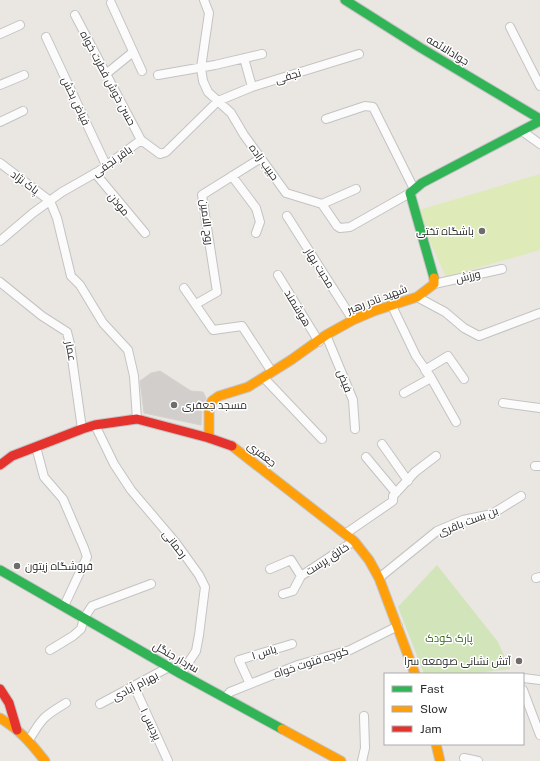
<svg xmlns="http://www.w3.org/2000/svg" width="540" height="761" viewBox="0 0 540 761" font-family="'Public Sans',Cairo,sans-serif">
<rect width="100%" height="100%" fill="#eae6e2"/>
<path fill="#d2e5ba" d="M 437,565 L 498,642 L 510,669 L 469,674 L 424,674 L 398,607 Z"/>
<path fill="#deeab8" d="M 540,174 L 540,250 L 446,277 L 416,211 Z"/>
<path fill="#d1cecb" stroke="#d5d2ce" d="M 160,371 L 191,391 L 203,392 L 206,398 L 202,407 L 201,425 L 144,413 L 140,381 L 151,373 Z"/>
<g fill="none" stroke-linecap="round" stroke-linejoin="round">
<defs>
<path id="street" d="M 204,0 L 209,13 L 201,68 L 203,81 L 208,92 L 231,113 L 244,135 L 286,193 L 322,204 L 337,226 L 340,228 L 350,227 L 410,193
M 111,3 L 142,71
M 75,15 L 141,140
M 510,27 L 540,86
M 0,34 L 20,25
M 46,37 L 106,165
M 244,58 L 252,87
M 106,74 L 133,52
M 158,75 L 215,65 L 262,54
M 0,85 L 24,75
M 326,119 L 365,106 L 373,107 L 414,189
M 0,122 L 23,111
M 522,131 L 540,144
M 0,163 L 50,201 L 57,218 L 71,276 L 80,285 L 103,323 L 128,350 L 134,376 L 137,419
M 95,173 L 145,233
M 232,176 L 256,208 L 260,222 L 256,233
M 322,204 L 356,189
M 287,216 L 353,320
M 0,241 L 33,213 L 62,192 L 99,171 L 141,140 L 160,154 L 166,152 L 218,101 L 252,87 L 359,54
M 278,275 L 319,342
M 0,282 L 42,316 L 67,332 L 70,344 L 82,429
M 434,284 L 502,269
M 184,288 L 213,330 L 242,326 L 272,372
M 417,297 L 445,312 L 464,328 L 479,336 L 540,313
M 196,304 L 217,292 L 202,195 L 261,158
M 392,306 L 416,356 L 430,376 L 456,422
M 326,335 L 353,400 L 355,429
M 264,378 L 322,439
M 404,393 L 431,378 L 425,370 L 448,356 L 464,379
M 503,403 L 540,408
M 95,425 L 114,464 L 131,490 L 176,543 L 199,575 L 205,587 L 199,635 L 196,651 L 181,674
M 382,444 L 408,481
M 36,447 L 44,477 L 63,499 L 84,548 L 87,557 L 64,606
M 366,457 L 396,493
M 535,466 L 540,466
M 345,534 L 393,501 L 393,496 L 415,472 L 436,456
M 270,569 L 291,560 L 301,576 L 293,591 L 283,594
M 301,576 L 354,541
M 379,578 L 437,531 L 463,520 L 492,514 L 521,496
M 536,578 L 540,577
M 50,650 L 73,636 L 81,629 L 84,618 L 92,606 L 151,584
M 523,678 L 540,680
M 250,684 L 239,660 L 292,644
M 134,686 L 168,761
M 523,690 L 540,735
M 225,698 L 230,692 L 298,665 L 350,650 L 398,626
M 100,704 L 169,667
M 29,740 C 42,718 44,716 66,703
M 464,758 L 478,761
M 362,761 L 365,748 L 364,716"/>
<path id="fast" d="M 345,0 L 421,48 L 540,119
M 434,278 L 410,193 L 422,183 L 540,121
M 0,570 L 181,674 L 282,729"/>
<path id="slow" d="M 209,438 L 209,407 L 212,401 L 219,396 L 248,387 L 291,360 L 326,335 L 353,320 L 374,311 L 417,297 L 434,284 L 434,278
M 232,446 L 354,541 L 369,560 L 379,578 L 415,674
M 0,718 C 21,731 30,742 45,761
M 282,729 L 341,761
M 436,744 L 440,761"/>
<path id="jam" d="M 0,465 L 12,456 L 82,429 L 95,425 L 137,419 L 209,438 L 232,446
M 0,689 L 9,703 L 17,730"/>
</defs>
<use href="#street" stroke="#c4c3c3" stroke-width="10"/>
<use href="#fast" stroke="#c4c3c3" stroke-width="11"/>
<use href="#slow" stroke="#c4c3c3" stroke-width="11"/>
<use href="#jam" stroke="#c4c3c3" stroke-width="11"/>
<use href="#street" stroke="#fcfbfb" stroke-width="8"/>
<use href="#fast" stroke="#30b455" stroke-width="9"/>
<use href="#slow" stroke="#ff9f0a" stroke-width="9"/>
<use href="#jam" stroke="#e5322d" stroke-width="9"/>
</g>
<g fill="#6e6d6c" stroke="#fff" stroke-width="1.5">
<circle cx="482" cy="231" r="4"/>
<circle cx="174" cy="405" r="4"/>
<circle cx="17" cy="566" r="4"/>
<circle cx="519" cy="661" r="4"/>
</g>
<g text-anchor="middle" stroke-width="3" stroke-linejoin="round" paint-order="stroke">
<g font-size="11" fill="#2c2c2c" stroke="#fff">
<text transform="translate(448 50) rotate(31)" y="4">جوادالائمه</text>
<text transform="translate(288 76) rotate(-17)" y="4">نجفی</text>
<text transform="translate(108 78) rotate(62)" y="4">حسن خوش فطرت خواه</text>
<text transform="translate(76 101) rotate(65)" y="4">فیاض بخش</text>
<text transform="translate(112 161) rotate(-35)" y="4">باقر نجفی</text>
<text transform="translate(264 162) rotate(54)" y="4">حبیب زاده</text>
<text transform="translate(25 182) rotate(36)" y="4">پاک نژاد</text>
<text transform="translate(119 204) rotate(50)" y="4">موذن</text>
<text transform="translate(207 222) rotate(83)" y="4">روح الامین</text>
<text transform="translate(320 268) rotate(58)" y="4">محبت بهار</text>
<text transform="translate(468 276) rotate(-13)" y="4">ورزش</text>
<text transform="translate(377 299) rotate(-21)" y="4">شهید نادر رهبر</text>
<text transform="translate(298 308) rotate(59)" y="4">هوشمند</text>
<text transform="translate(71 351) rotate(80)" y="4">عمار</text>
<text transform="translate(345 381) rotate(69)" y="4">فیض</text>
<text transform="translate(262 454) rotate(38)" y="4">جعفری</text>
<text transform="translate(468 521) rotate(-21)" y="4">بن بست باقری</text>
<text transform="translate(175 544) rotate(52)" y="4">رحمانی</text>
<text transform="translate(327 559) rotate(-33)" y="4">خالق پرست</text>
<text transform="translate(264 652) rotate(-17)" y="4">یاس ۱</text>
<text transform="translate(176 657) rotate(30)" y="4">سردار جنگل</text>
<text transform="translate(311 662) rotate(-18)" y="4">کوچه فتوت خواه</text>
<text transform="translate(135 686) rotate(-28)" y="4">بهرام آبادی</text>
<text transform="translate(151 724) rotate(65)" y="4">پردیس ۱</text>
</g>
<g font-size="11" fill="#2c2c2c" stroke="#fff" text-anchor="end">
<text x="474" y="235">باشگاه تختی</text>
<text x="182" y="409" text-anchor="start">مسجد جعفری</text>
<text x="25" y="570" text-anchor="start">فروشگاه زیتون</text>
<text x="511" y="665">آتش نشانی صومعه سرا</text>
</g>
<g font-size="11" fill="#366c19" stroke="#fff">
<text x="449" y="642">پارک کودک</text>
</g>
</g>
<rect x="384" y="673" width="140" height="72" fill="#ffffff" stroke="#ababab"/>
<rect x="392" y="686" width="20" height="6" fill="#30b455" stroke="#ababab"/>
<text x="420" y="693" font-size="12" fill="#2c2c2c">Fast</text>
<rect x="392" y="706" width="20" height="6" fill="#ff9f0a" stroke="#ababab"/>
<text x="420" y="713" font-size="12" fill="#2c2c2c">Slow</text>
<rect x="392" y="726" width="20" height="6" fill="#e5322d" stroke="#ababab"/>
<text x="420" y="733" font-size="12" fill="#2c2c2c">Jam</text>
</svg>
